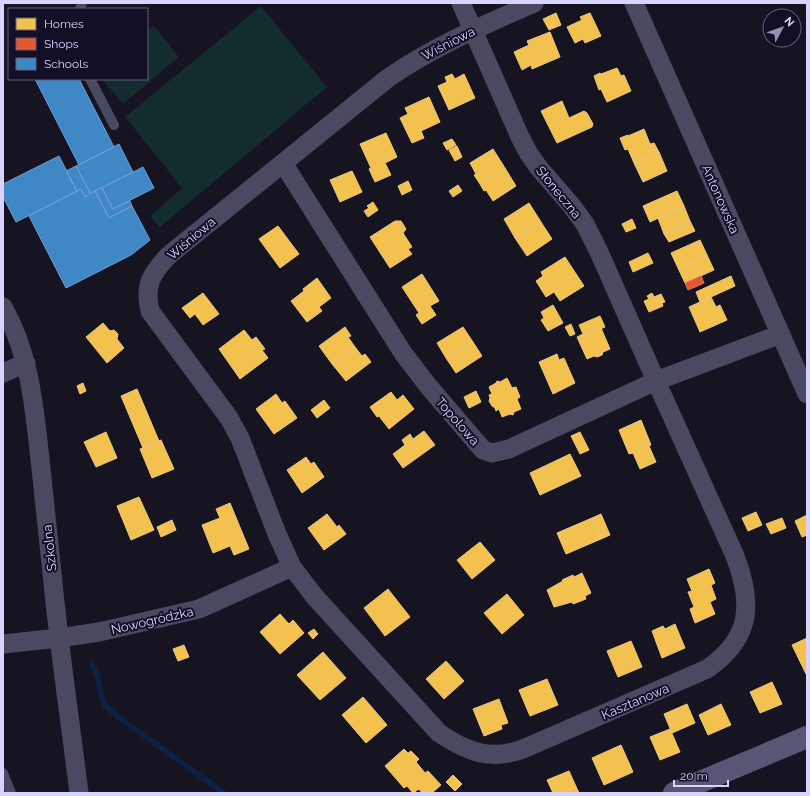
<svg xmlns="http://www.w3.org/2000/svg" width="810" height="796" viewBox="0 0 810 796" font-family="Raleway,sans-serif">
<rect width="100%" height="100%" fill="#161421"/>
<path fill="#132c2d" d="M 261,6 L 327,87 L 160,227 L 150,216 L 182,188 L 125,117 Z
M 154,26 L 179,57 L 123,104 L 102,79 L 147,79 L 147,31 Z"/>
<path fill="#f2c14e" stroke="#eac783" d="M 556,13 L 561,25 L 549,30 L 543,19 Z
M 590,13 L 601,36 L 585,43 L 583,39 L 575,43 L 567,27 L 582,20 L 580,17 Z
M 550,32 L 560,57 L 532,69 L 531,65 L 522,70 L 514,52 L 529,45 L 527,41 Z
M 617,68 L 621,76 L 624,75 L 631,91 L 607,102 L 601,89 L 599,90 L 594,76 L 600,73 L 601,74 Z
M 452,74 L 455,79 L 464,74 L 475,98 L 449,110 L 438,86 L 447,82 L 445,77 Z
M 429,97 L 440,122 L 421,131 L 424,138 L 412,143 L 400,118 L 408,114 L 405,108 Z
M 562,101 L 569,118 L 584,111 L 587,113 L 593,124 L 592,127 L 557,143 L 541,111 Z
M 644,129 L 650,144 L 654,143 L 659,152 L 634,163 L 628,149 L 625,150 L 620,138 L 628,135 L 628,136 Z
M 386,133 L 397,157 L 385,163 L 391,175 L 375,182 L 369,169 L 371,168 L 360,144 Z
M 452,139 L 456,145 L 447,150 L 443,143 Z
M 457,146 L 462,157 L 455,161 L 449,150 Z
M 493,149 L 505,168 L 480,184 L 474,175 L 476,174 L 470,163 Z
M 659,152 L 667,171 L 643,182 L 634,163 Z
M 505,168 L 516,186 L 493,201 L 486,190 L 484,191 L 480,184 Z
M 352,171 L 362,192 L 340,202 L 330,180 Z
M 408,181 L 412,190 L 402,195 L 398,186 Z
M 458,185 L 462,191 L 453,197 L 449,191 Z
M 677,191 L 684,206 L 650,222 L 643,206 Z
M 373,202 L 378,210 L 368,217 L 364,211 L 369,208 L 367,206 Z
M 529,203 L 541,222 L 515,238 L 504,219 Z
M 684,206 L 690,221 L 664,234 L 658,218 Z
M 632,219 L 636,228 L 626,232 L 622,224 Z
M 395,221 L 401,221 L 406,229 L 403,233 L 412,247 L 408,249 L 412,254 L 390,268 L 370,237 Z
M 690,221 L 695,231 L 669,242 L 664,234 Z
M 541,222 L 552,239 L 527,256 L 515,238 Z
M 278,226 L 299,254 L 280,268 L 259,239 Z
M 700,240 L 707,255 L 678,268 L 671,253 Z
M 648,253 L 653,263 L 633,272 L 629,262 Z
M 707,255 L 714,270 L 685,283 L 678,268 Z
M 565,257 L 584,286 L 560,301 L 554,292 L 546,297 L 536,281 L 543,276 L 541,272 Z
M 422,274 L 439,301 L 430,306 L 436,315 L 422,324 L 416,315 L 419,313 L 402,287 Z
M 731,276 L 735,286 L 700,302 L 696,292 Z
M 317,278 L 331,298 L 319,307 L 322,311 L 307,322 L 291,301 L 304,291 L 303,289 Z
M 203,293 L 219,314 L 203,325 L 195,314 L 190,318 L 182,308 Z
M 652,293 L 654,297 L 661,294 L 665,302 L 662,303 L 663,306 L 649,312 L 644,301 L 649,299 L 647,296 Z
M 711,297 L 716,307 L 720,305 L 727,320 L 700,332 L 689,307 Z
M 553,305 L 563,323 L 548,331 L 541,320 L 544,318 L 541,312 Z
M 600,316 L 605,327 L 584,336 L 579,325 Z
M 103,323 L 110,331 L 114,330 L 118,334 L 117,339 L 124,348 L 107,363 L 86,337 Z
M 571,324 L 575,334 L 570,336 L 565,327 Z
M 345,327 L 351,336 L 348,337 L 355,347 L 332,364 L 319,346 Z
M 463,327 L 473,342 L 446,358 L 437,343 Z
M 601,328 L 610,349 L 603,352 L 602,355 L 597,357 L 594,356 L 587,359 L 577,337 L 583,334 L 584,336 Z
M 244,330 L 252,340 L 256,337 L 265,349 L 262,350 L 268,358 L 240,379 L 219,349 Z
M 473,342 L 482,356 L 456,373 L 446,358 Z
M 355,347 L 362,356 L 365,354 L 371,362 L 346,381 L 332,364 Z
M 557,354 L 559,360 L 564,358 L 575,383 L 553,394 L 539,362 Z
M 507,378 L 512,388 L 516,387 L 520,397 L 517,399 L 521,409 L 514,412 L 513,415 L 510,414 L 502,417 L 499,409 L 496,411 L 495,408 L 492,406 L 489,401 L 490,398 L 489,395 L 492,394 L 489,387 L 496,383 L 497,381 L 500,382 Z
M 83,383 L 86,391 L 80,394 L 77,386 Z
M 137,389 L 159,441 L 143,448 L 121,396 Z
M 476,391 L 481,402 L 469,408 L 464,397 Z
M 391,392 L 397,400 L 403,395 L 414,409 L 389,429 L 379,416 L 377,417 L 370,407 Z
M 276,394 L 282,403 L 285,401 L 297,418 L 274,434 L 256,409 Z
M 324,400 L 330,408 L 317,418 L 311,410 Z
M 641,420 L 651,445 L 649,446 L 656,462 L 640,469 L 633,453 L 629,454 L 619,430 Z
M 424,431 L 435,445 L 403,468 L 393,454 L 405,445 L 402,440 L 410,434 L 413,439 Z
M 106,432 L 117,458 L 96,467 L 84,442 Z
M 580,432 L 589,450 L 580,454 L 571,436 Z
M 161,440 L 174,469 L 152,478 L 140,449 Z
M 570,454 L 581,476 L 540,495 L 530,473 Z
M 306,457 L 311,464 L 314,462 L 324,477 L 302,493 L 287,470 Z
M 139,497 L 154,530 L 131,540 L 117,506 Z
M 230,503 L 249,549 L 234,555 L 230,546 L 213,553 L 202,525 L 220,518 L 216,509 Z
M 756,512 L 762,525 L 748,531 L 742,518 Z
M 327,514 L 337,527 L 339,525 L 346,534 L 324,550 L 308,528 Z
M 601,514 L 610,535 L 601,539 L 592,518 Z
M 807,515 L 807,535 L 802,537 L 795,521 Z
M 592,518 L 601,539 L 566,554 L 557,533 Z
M 782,518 L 786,528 L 771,534 L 766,524 Z
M 172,520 L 176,530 L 161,537 L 157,527 Z
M 480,542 L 495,560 L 472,579 L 457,560 Z
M 709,569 L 715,583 L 711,585 L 716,599 L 710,602 L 715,614 L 695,623 L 690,609 L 694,607 L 688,592 L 692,591 L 687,579 Z
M 582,573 L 591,593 L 585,596 L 586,599 L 573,604 L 572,602 L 554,607 L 547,590 L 563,581 L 562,580 L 573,575 L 574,577 Z
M 388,589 L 410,617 L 385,636 L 364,608 Z
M 507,594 L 524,615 L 502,634 L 484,613 Z
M 280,614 L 289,624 L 293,620 L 304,633 L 280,654 L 260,632 Z
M 675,624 L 685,648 L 662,658 L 652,631 L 663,626 L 665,629 Z
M 314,629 L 318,634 L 313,639 L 308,633 Z
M 807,638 L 807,674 L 806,674 L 792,645 Z
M 631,641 L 642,667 L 618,677 L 607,651 Z
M 184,645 L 189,657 L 178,661 L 173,649 Z
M 323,652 L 346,678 L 320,700 L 297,675 Z
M 446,661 L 464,681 L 444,699 L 426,679 Z
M 547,679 L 558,705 L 530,716 L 519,690 Z
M 772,682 L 782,704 L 760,713 L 750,692 Z
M 363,697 L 387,725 L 366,743 L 342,715 Z
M 499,699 L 508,723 L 501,725 L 502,729 L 484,736 L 473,709 Z
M 687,704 L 695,723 L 672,733 L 664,714 Z
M 721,704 L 731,725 L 708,735 L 699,715 Z
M 670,729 L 680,752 L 660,760 L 650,737 Z
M 621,745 L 633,772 L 604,785 L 592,758 Z
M 404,749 L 408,753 L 411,751 L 419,759 L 416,762 L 425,773 L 428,771 L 441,785 L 432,793 L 422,793 L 419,789 L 413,793 L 407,786 L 404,788 L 385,766 Z
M 569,771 L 579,793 L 553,793 L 547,780 Z
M 453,775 L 462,784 L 455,791 L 446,782 Z"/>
<path fill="#e4572e" stroke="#e17c6d" d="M 701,276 L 704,283 L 688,290 L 685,283 Z"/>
<path fill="#3f88c5" stroke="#6d9fd6" d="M 35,79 L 79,79 L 114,147 L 79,165 Z
M 119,144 L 133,172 L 90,193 L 76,166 Z
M 59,156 L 77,191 L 16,222 L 3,197 L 3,184 Z
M 76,166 L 90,193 L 85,197 L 81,189 L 77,191 L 66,171 Z
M 143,167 L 154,188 L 113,209 L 102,188 Z
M 102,188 L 113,209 L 130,201 L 132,206 L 109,218 L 95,191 Z
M 81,189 L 85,197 L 95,191 L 109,218 L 132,206 L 150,240 L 131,255 L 66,288 L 29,216 Z"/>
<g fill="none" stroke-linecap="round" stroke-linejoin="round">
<path stroke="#0d2144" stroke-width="5.5" d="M 92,665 C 102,677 97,693 105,705 C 108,709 113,712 117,716 L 224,793"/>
<path stroke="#4a4962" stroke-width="10" d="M 80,9 L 82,3
M 90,79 L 114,125
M 3,773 L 11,793"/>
<path stroke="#4a4962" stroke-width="19" d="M 461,3 L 520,137 L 529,154 L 539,168 L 571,205 L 585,224 L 599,252 L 656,381 L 735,556 C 753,603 752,638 707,669 L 523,749 C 490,761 467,752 439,733 L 315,597 L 292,567 L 277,534 L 240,438 L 229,418 L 150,311 C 144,286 151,274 168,256 L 388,78 C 434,46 484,25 534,3
M 634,3 L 807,394
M 283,163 L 403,353 L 429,387 L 483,450 L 492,453 L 509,449 L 656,381 L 781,334
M 3,307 C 30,354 34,406 40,459 C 44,497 48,535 52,573 C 59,647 70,720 79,793
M 3,373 L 26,363
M 3,644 L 59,638 L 99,632 L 199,609 L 292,567"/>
<path stroke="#575674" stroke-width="22" d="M 674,793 L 807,737"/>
</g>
<g text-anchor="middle" stroke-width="4" stroke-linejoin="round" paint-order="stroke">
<g font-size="13" fill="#d9d4ff" stroke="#130f26">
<text transform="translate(448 43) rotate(-27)" y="5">Wiśniowa</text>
<text transform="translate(559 192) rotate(51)" y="5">Słoneczna</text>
<text transform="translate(721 199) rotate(66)" y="5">Antonowska</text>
<text transform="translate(191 238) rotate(-40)" y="5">Wiśniowa</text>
<text transform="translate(458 421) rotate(49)" y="5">Topolowa</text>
<text transform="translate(49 548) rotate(-96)" y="5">Szkolna</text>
<text transform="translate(152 620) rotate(-13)" y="5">Nowogródzka</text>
<text transform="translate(635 701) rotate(-23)" y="5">Kasztanowa</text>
</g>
</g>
<rect width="810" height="796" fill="none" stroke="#d9d4ff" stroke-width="8"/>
<rect x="8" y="8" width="140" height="72" fill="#130f26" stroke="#625e7d"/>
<rect x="16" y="18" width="20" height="12" fill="#f2c14e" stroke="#625e7d"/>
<text x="44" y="28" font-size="12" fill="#d9d4ff">Homes</text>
<rect x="16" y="38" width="20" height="12" fill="#e4572e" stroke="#625e7d"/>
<text x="44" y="48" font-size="12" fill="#d9d4ff">Shops</text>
<rect x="16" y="58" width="20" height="12" fill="#3f88c5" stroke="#625e7d"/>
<text x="44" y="68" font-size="12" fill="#d9d4ff">Schools</text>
<g transform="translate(782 28) rotate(49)"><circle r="19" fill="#130f26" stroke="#625e7d"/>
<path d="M0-3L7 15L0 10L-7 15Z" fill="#9591b1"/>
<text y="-6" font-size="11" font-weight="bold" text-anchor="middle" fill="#d9d4ff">N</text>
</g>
<path d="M674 780v6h54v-6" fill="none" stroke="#d9d4ff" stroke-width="2"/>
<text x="680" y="780" font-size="12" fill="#d9d4ff" stroke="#130f26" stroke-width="3" paint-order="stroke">20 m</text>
</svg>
